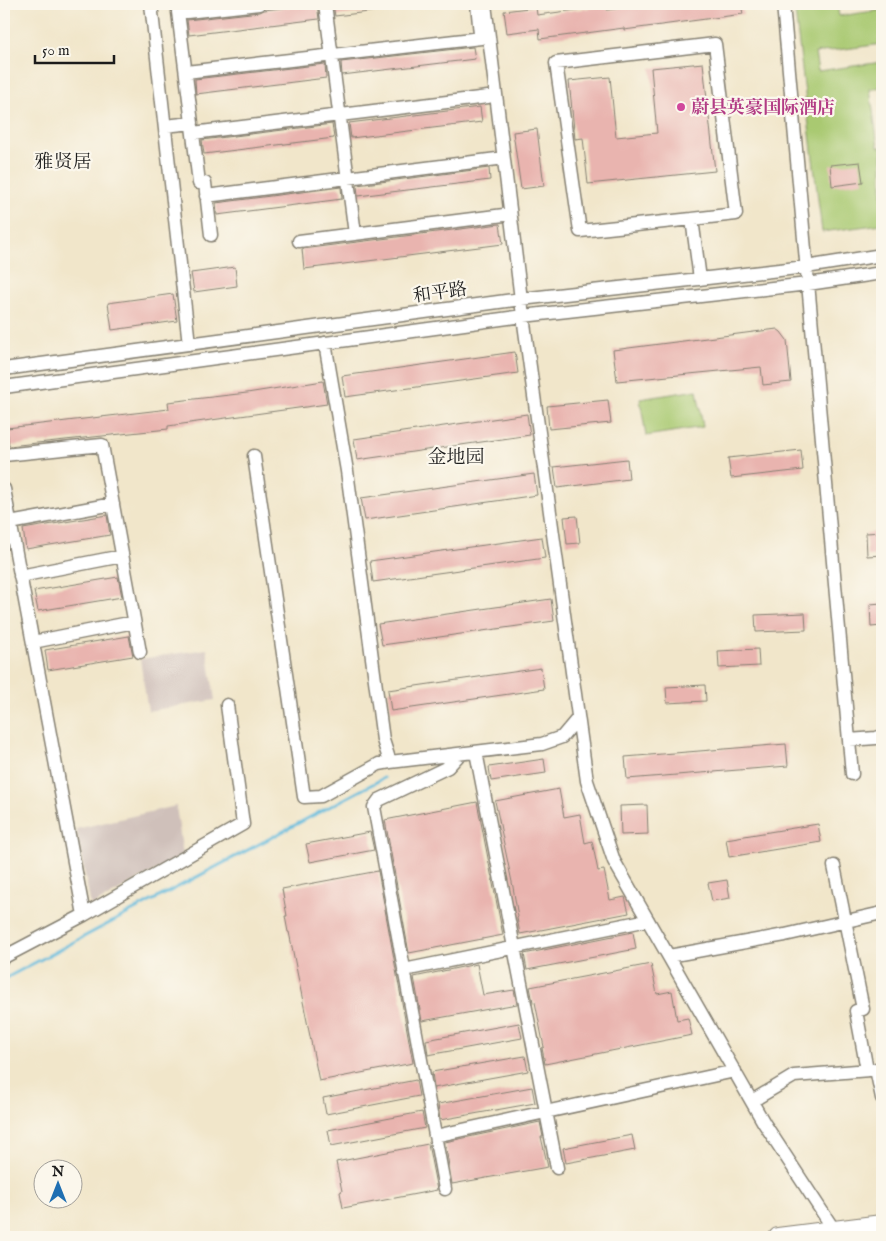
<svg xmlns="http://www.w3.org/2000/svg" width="886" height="1241" viewBox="0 0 886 1241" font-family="'IM FELL English','Noto Serif SC',serif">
<rect width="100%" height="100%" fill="#fbf7ec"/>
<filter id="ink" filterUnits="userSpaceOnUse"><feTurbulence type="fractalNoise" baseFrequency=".02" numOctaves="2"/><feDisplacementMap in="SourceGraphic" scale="10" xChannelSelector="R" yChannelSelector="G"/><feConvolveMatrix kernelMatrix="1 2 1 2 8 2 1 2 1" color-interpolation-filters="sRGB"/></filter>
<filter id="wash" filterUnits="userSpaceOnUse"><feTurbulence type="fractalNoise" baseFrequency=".0096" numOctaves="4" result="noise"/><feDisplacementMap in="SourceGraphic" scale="20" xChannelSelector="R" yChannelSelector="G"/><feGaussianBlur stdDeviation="1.12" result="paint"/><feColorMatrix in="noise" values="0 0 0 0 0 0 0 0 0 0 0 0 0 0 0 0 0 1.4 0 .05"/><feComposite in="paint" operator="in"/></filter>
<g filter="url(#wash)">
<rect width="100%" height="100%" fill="#f1e6ca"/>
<path fill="#cfc0ba" d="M 207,649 L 215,700 L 148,711 L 140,659 Z
M 176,806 L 183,855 L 91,906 L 76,829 Z"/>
<path fill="#a9c971" stroke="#627246" d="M 794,4 L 837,4 L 839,16 L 882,10 L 882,44 L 815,53 L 818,71 L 882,62 L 882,87 L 870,89 L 878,147 L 882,147 L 882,224 L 822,232 Z
M 697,390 L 703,427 L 646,436 L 640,399 Z"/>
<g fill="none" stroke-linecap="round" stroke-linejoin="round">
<path stroke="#5eb9db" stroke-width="3" d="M 4,979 L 384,778"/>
</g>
<g id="blocks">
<path fill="#e9b4af" d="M 317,4 L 319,19 L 189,35 L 187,20 L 260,12 L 264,10 Z
M 333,4 L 393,4 L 394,9 L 335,16 Z
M 653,4 L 741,4 L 743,14 L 624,30 L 624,28 L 540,39 L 539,29 L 507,33 L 504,11 L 536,7 L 537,15 L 606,6 L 607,10 Z
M 473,47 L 475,59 L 342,75 L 341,62 Z
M 703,63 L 715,171 L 588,184 L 583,138 L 575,139 L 569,81 L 610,77 L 616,137 L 657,133 L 651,68 Z
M 325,64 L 326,78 L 196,94 L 195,79 Z
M 480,107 L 482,122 L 351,138 L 349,123 Z
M 332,124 L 334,138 L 204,154 L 202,140 Z
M 537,129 L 544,186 L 521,189 L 513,132 Z
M 860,162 L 863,182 L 832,186 L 830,165 Z
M 489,168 L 490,180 L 358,196 L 357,185 Z
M 341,187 L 342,199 L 217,215 L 216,203 Z
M 500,224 L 503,244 L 304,269 L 302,249 Z
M 235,267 L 237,286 L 194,292 L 191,273 Z
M 173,294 L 177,321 L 112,330 L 108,303 Z
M 777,329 L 781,332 L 787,340 L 791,382 L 763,385 L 761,367 L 617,381 L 613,350 Z
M 515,352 L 518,373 L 345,397 L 342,376 Z
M 323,381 L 327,404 L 168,426 L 168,429 L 9,446 L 7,428 L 169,409 L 168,402 L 247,393 Z
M 608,400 L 611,423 L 549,429 L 547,406 Z
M 527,414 L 530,435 L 357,460 L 354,439 Z
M 801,450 L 803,470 L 731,478 L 728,458 Z
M 627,459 L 629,479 L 557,488 L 554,467 Z
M 534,474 L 537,495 L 365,520 L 361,498 Z
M 107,515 L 110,535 L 26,549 L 23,529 Z
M 577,516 L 580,543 L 567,544 L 564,517 Z
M 882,532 L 882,555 L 867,556 L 866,533 Z
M 542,537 L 545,558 L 373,582 L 370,561 Z
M 118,577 L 122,597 L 38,611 L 34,591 Z
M 551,599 L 554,621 L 382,645 L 378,624 Z
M 882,603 L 882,626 L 871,627 L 870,604 Z
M 805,613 L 806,630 L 756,632 L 755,615 Z
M 129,636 L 133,656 L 48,670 L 45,650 Z
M 758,649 L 759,666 L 719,668 L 718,651 Z
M 541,668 L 544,689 L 391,711 L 388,690 Z
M 705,685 L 706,701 L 667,703 L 666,687 Z
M 786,744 L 788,766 L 627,779 L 625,757 Z
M 544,759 L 546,773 L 491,781 L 489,767 Z
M 559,789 L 564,817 L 580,814 L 585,843 L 592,841 L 598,871 L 604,870 L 610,900 L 625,897 L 629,913 L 520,934 L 517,918 L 518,917 L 513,887 L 495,801 Z
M 477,802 L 503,935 L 409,953 L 385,820 Z
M 647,805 L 648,834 L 621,835 L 620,806 Z
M 818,824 L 821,842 L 729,857 L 726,839 Z
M 370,832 L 374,850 L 310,862 L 306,844 Z
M 378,871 L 413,1063 L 319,1081 L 289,932 L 288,932 L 285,916 L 287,916 L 282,889 Z
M 727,880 L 730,898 L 712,901 L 708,883 Z
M 633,932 L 636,949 L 527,970 L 524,954 Z
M 477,964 L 483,995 L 514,990 L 517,1004 L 422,1021 L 414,977 Z
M 651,964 L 657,994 L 672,991 L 677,1020 L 688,1018 L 692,1035 L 545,1064 L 542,1048 L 544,1047 L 535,1002 L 533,1003 L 533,1002 L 530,987 Z
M 519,1023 L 522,1038 L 428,1055 L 426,1040 Z
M 525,1056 L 528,1071 L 434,1088 L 432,1072 Z
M 416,1080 L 419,1096 L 326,1114 L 323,1098 Z
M 532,1087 L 535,1103 L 440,1120 L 438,1104 Z
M 422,1112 L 425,1128 L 331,1146 L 328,1130 Z
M 540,1122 L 543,1137 L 541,1137 L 548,1167 L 452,1184 L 445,1142 Z
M 632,1135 L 635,1150 L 566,1163 L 563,1148 Z
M 428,1144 L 437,1190 L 343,1208 L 340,1192 L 342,1191 L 336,1162 Z"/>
</g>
</g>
<g filter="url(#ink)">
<use href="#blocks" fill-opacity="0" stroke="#868173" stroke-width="1"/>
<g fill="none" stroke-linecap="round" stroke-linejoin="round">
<defs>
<path id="minor" d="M 151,4 L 189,344
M 325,4 L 355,234
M 477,4 L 480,34
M 485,4 L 523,316 L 587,781 L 614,861 L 764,1123 L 838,1236
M 783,4 L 852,774
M 187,12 L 259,4
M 186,72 L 481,38
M 165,126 L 192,123 L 178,12 L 187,12 L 187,4
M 192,126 L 199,183 L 205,183 L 211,235
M 193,133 L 488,97
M 206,196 L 497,159
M 692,219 L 736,214 L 715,44 L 556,63 L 580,231 L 692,219 L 700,279
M 299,241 L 504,215
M 4,369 L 521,299 L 806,267 L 882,255
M 4,387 L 523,316 L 808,284 L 882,273
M 4,455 L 102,445 L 140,652
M 254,456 L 304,797 L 321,796 L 379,764 L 390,762 L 383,740 L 347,471 L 325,343
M 4,489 L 84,915 L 4,957
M 10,523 L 113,504
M 20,576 L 122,556
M 33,642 L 134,622
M 849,740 L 876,738 L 882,736
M 476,752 L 557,1168
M 390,762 L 542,744 L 562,737 L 578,718
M 834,866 L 863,1009 L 856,1011 L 867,1070
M 84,915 L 243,824 L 227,705
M 669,956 L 785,935 L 882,913
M 404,970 L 648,920
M 876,1069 L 882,1098
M 752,1101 L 794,1076 L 882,1069
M 435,1136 L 735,1071
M 445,1189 L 374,807 L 379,800 L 448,767 L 460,754"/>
<path id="highway" d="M 778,1237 L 882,1224"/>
</defs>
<use href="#minor" stroke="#868173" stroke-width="15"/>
<use href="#highway" stroke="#868173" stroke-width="20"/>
<use href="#minor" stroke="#fff" stroke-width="12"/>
<use href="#highway" stroke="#fff" stroke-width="18"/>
</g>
</g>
<circle fill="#d1479c" stroke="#fbf7ec" stroke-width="2" cx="681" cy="107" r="5"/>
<g text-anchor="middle" stroke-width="4.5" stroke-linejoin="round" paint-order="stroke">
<g font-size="18" font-weight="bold" fill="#b23c85" stroke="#fbf7ec" text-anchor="start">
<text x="691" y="113">蔚县英豪国际酒店</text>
</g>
<g font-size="18" fill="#1c1c1c" stroke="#fbf7ec">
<text transform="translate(440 292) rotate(-8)" y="6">和平路</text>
</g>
<g font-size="19" fill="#1c1c1c" stroke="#fbf7ec">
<text x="63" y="168">雅贤居</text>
<text x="456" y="463">金地园</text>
</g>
</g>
<rect width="886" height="1241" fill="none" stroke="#fbf7ec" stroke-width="20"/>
<g transform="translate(58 1184)"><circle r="24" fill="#fbf7ec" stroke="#a29f99"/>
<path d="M0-4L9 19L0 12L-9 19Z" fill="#1f6fb2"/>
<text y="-8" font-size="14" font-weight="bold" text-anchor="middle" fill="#1c1c1c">N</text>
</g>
<path d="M35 55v8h79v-8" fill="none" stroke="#1c1c1c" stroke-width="2.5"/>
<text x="42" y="55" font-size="15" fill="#1c1c1c" stroke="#fbf7ec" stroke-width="4" paint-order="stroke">50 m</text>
</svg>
